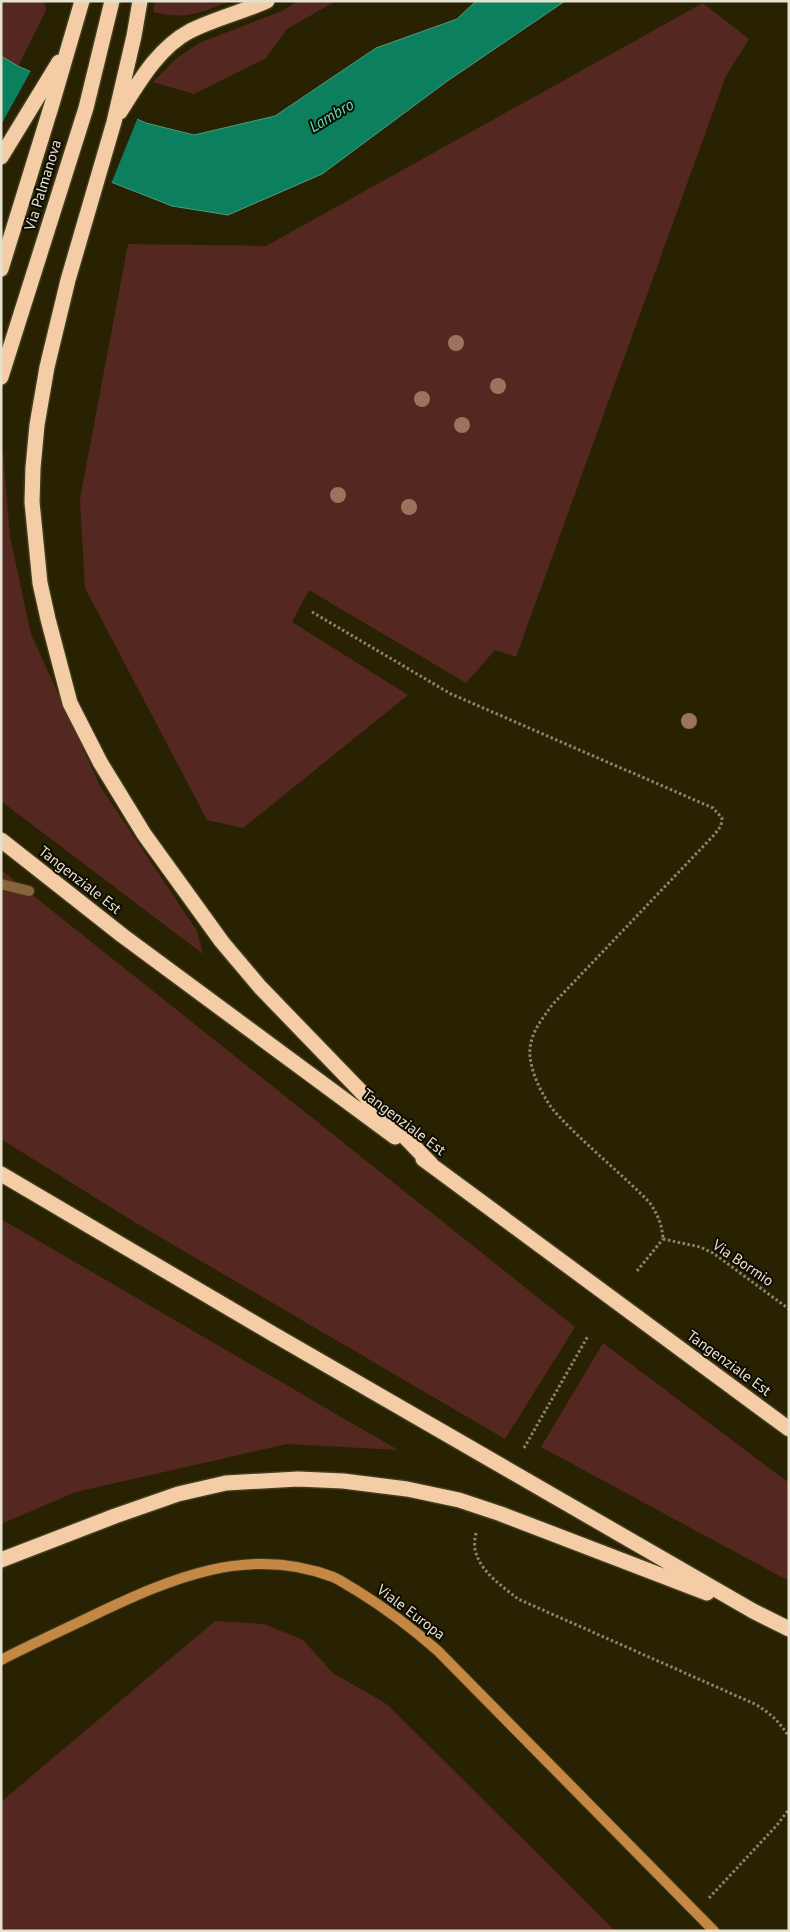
<svg xmlns="http://www.w3.org/2000/svg" width="790" height="1932" viewBox="0 0 790 1932" font-family="'PT Sans',sans-serif">
<rect width="100%" height="100%" fill="#282202"/>
<path fill="#542820" d="M 1,1 L 44,1 L 46,10 L 18,66 L 1,56 Z
M 155,1 L 231,1 C 200,13 186,20 153,12 Z
M 298,1 L 336,1 L 287,29 L 266,58 L 194,94 L 153,82 L 177,58 L 199,43 L 282,11 Z
M 703,3 L 749,39 L 726,76 L 516,657 L 495,650 L 466,683 L 309,590 L 292,622 L 408,695 L 243,828 L 207,820 L 85,588 L 80,499 L 128,244 L 266,246 Z
M 3,452 L 10,537 L 31,634 L 100,786 L 197,931 L 203,954 L 1,801 L 1,454 Z
M 1,870 L 575,1327 L 505,1439 L 136,1223 L 1,1139 Z
M 1,1219 L 398,1450 L 287,1444 L 76,1492 L 1,1524 Z
M 603,1343 L 789,1483 L 789,1581 L 541,1447 Z
M 215,1621 L 264,1624 L 303,1640 L 333,1673 L 388,1705 L 615,1931 L 1,1931 L 1,1802 Z"/>
<path fill="#0c7f5e" stroke="#4d9d80" d="M 476,1 L 565,1 L 446,82 L 322,174 L 228,215 L 172,206 L 111,182 L 1,120 L 1,56 L 18,66 L 146,123 L 194,135 L 275,116 L 376,48 L 457,19 Z"/>
<path fill="#282202" d="M 32,69 L 138,117 L 111,184 L 2,123 Z"/>
<g fill="none" stroke-linecap="round" stroke-linejoin="round">
<defs>
<path id="lane" d="M 1,884 L 29,891"/>
<path id="secondary" d="M 1,1660 C 32,1644 63,1630 94,1615 C 170,1579 248,1544 333,1577 C 341,1580 348,1586 356,1590 C 385,1608 412,1628 438,1651 L 714,1931"/>
<path id="highway" d="M 140,1 L 134,36 L 114,122 L 68,280 L 47,367 L 37,425 L 33,468 L 32,502 L 40,583 L 48,619 L 70,703 L 100,762 L 144,834 L 222,942 L 260,987 L 431,1164
M 120,112 C 139,82 158,48 190,31 C 214,19 242,12 267,1
M 1,157 L 59,62
M 1,269 L 52,104 L 82,1
M 1,377 L 86,108 L 112,1
M 1,840 L 123,936 L 395,1137
M 423,1159 L 789,1429
M 1,1174 L 273,1334 L 753,1611 L 789,1629
M 1,1560 L 115,1516 L 178,1494 L 226,1483 L 298,1479 L 343,1481 L 407,1489 L 459,1500 L 501,1514 L 707,1593"/>
</defs>
<use href="#lane" stroke="#423d1f" stroke-width="12"/>
<use href="#secondary" stroke="#423d1f" stroke-width="12"/>
<use href="#highway" stroke="#423d1f" stroke-width="18"/>
<path stroke="#89856c" stroke-width="3" stroke-dasharray="2.5 2.5" stroke-linecap="butt" d="M 312,612 L 451,694 L 713,808 L 722,818 L 721,826 L 714,835 L 552,1005 C 543,1018 531,1032 530,1049 C 528,1068 543,1098 555,1112 C 584,1144 620,1172 650,1203 C 658,1215 662,1225 663,1239
M 663,1239 L 700,1247 L 713,1253 L 789,1309
M 637,1271 L 663,1239
M 524,1448 L 588,1336
M 476,1533 C 475,1538 474,1544 475,1549 C 479,1571 502,1586 518,1599 L 755,1704 C 770,1713 780,1722 789,1737
M 709,1898 L 777,1825 L 789,1809"/>
<use href="#lane" stroke="#89633b" stroke-width="10"/>
<use href="#secondary" stroke="#c58744" stroke-width="10"/>
<use href="#highway" stroke="#f4cda7" stroke-width="15"/>
</g>
<g fill="#9c745e">
<circle cx="456" cy="343" r="8"/>
<circle cx="498" cy="386" r="8"/>
<circle cx="422" cy="399" r="8"/>
<circle cx="462" cy="425" r="8"/>
<circle cx="338" cy="495" r="8"/>
<circle cx="409" cy="507" r="8"/>
<circle cx="689" cy="721" r="8"/>
</g>
<g text-anchor="middle" stroke-width="4" stroke-linejoin="round" paint-order="stroke">
<g font-size="15" fill="#e5e2cf" stroke="#0e0b02">
<text transform="translate(43 185) rotate(-73)" y="5">Via Palmanova</text>
<text transform="translate(80 880) rotate(38)" y="5">Tangenziale Est</text>
<text transform="translate(404 1122) rotate(37)" y="5">Tangenziale Est</text>
<text transform="translate(743 1263) rotate(34)" y="5">Via Bormio</text>
<text transform="translate(729 1363) rotate(36)" y="5">Tangenziale Est</text>
<text transform="translate(411 1612) rotate(37)" y="5">Viale Europa</text>
</g>
<g font-size="16" font-style="italic" fill="#5ce2b3" stroke="#0e0b02">
<text transform="translate(331 115) rotate(-31)" y="6">Lambro</text>
</g>
</g>
<rect width="790" height="1932" fill="none" stroke="#e5e2cf" stroke-width="5"/>
</svg>
